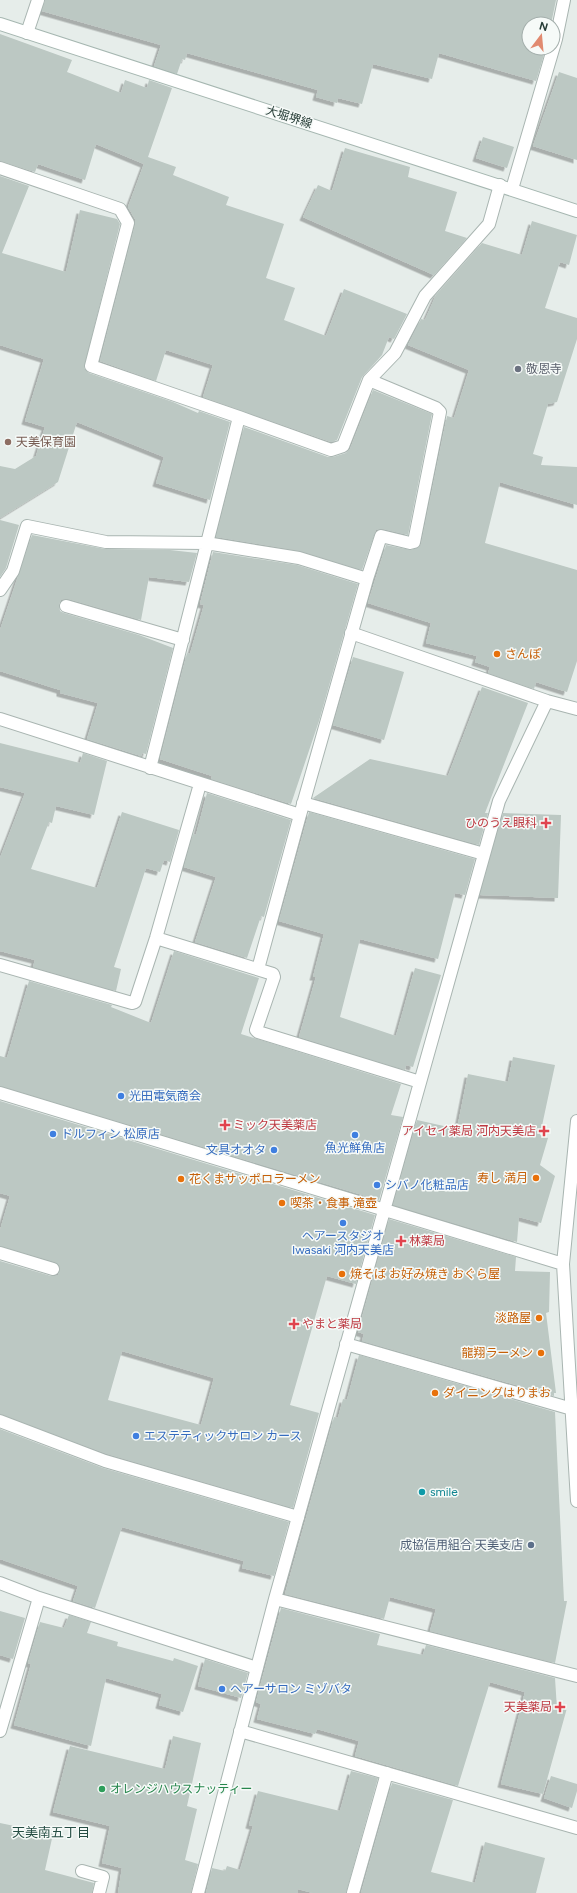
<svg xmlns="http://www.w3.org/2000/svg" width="577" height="1893" viewBox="0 0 577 1893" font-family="Figtree,'Noto Sans JP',sans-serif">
<defs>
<filter id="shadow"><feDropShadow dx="-3.5" dy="3.5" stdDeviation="0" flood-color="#0004"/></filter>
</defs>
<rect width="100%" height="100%" fill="#e6edea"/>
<path fill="#bcc8c3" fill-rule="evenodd" filter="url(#shadow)" d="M 45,0 L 556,0 L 551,24 L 529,24 L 529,48 L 546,48 L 536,81 L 439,53 L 432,79 L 373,64 L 362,104 L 338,98 L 337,103 L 316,97 L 318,90 L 187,53 L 185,60 L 182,59 L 177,74 L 154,66 L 161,45 L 42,11 Z
M 0,34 L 72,60 L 67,72 L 121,93 L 125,80 L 147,88 L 149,80 L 172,88 L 148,157 L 176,167 L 173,175 L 229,197 L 226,205 L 284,224 L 266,278 L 295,288 L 284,320 L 326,336 L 344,289 L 407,314 L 394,339 L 389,337 L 382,355 L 362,377 L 337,440 L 331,442 L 203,397 L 213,365 L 166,350 L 156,381 L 100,361 L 135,225 L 135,219 L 128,207 L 144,164 L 96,144 L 85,180 L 38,164 L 35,172 L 0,161 Z
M 559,72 L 577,78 L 577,160 L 533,146 Z
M 483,137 L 514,147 L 507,168 L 476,158 Z
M 345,148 L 410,167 L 408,177 L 457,192 L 445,231 L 467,238 L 434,275 L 303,217 L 318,185 L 332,191 Z
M 0,176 L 29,186 L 2,253 L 66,272 L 80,210 L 117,219 L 120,224 L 84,368 L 89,373 L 173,402 L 198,413 L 199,411 L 230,422 L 210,500 L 156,483 L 164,457 L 77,422 L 58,482 L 0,518 L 0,466 L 15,469 L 36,456 L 45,427 L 25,421 L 44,359 L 0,345 Z
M 532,221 L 577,235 L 569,265 L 560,262 L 545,308 L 577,318 L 577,339 L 557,402 L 548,404 L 533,454 L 543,457 L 541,465 L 577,467 L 577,505 L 500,482 L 485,543 L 577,570 L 577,661 L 567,692 L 536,682 L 534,689 L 488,673 L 490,667 L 475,662 L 477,656 L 426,643 L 431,623 L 368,603 L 386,545 L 411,550 L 419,547 L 421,544 L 447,416 L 454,418 L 469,370 L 408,345 L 421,319 L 425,320 L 436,295 L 482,243 L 522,255 Z
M 373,390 L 432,414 L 408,535 L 383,529 L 376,530 L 362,570 L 300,551 L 216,537 L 244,427 L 328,457 L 333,457 L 346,453 L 350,449 Z
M 0,520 L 19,525 L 6,568 L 0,577 Z
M 32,535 L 105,549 L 170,550 L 197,553 L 189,582 L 149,577 L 141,620 L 68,599 L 61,600 L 59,604 L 60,611 L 64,613 L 139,635 L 173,648 L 146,754 L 142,753 L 141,756 L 87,739 L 98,703 L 60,693 L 60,690 L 0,671 L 0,630 Z
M 213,552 L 297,565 L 358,584 L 319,721 L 291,804 L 211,779 L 212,776 L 160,759 L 187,653 L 190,654 L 204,605 L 200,604 Z
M 353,657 L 404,672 L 384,740 L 333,725 Z
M 482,687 L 528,703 L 485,813 L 488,813 L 479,845 L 313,798 L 370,759 L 448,776 Z
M 0,743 L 80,763 L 83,753 L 107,761 L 94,815 L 56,806 L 52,823 L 49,822 L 31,869 L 97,888 L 122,812 L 179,830 L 170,862 L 164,860 L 160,872 L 146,868 L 114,967 L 121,969 L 116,991 L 33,967 L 35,960 L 0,951 L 0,858 L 25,793 L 0,787 Z
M 207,793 L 291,820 L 264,917 L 261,916 L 247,958 L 195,942 L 216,877 L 184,867 L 193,834 L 196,835 Z
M 309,812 L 475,859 L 465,895 L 455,893 L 438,959 L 360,939 L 340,1017 L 396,1036 L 415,968 L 441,975 L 413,1067 L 406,1065 L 405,1070 L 299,1037 L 316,977 L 313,977 L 324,934 L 279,921 Z
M 503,813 L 561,815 L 558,898 L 480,895 Z
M 174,951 L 259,978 L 241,1034 L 401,1084 L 391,1115 L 403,1117 L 379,1200 L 0,1086 L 0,1056 L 7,1058 L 29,981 L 112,1005 L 111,1007 L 151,1023 Z
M 513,1057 L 555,1065 L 540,1135 L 548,1138 L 540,1165 L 555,1176 L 541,1223 L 519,1217 L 517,1242 L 393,1205 L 417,1120 L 457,1129 L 468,1074 L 508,1082 Z
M 0,1101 L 375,1215 L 356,1284 L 327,1276 L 290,1405 L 319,1413 L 293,1508 L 107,1454 L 0,1414 L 0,1261 L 51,1276 L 58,1275 L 60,1268 L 55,1262 L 0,1246 L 0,1230 L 10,1196 L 0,1193 ZM 122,1351 L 214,1378 L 201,1425 L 108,1400 Z
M 389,1219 L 516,1257 L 515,1271 L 550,1272 L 549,1312 L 546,1313 L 556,1393 L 554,1393 L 554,1396 L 362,1341 L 364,1334 L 358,1332 Z
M 359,1355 L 555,1412 L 564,1601 L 567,1601 L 555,1663 L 430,1631 L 436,1609 L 390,1597 L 384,1619 L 285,1594 L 334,1417 L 338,1418 L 343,1399 L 347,1400 Z
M 0,1429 L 103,1468 L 289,1522 L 274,1576 L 242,1568 L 244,1561 L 122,1527 L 95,1608 L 73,1601 L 78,1586 L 0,1559 Z
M 281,1608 L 380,1634 L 377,1645 L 423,1655 L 426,1645 L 555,1678 L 557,1709 L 567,1708 L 543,1794 L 501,1784 L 525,1692 L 490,1682 L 458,1786 L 355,1756 L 359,1741 L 317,1729 L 315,1734 L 257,1719 L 261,1704 L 256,1702 Z
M 0,1611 L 25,1618 L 13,1659 L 0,1655 Z
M 69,1615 L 91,1622 L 87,1633 L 118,1642 L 117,1646 L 173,1661 L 174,1658 L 198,1666 L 183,1712 L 159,1705 L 162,1694 L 106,1678 L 91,1746 L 14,1725 L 31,1664 L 28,1663 L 40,1622 L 64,1628 Z
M 205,1659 L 248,1673 L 241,1698 L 198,1686 Z
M 173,1736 L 201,1743 L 187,1806 L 197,1809 L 185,1860 L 198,1864 L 191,1893 L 118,1893 L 122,1868 L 102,1863 L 110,1826 L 53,1812 L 70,1746 L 165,1769 Z
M 351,1771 L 378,1778 L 346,1893 L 313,1893 L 298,1889 L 298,1893 L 206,1893 L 212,1868 L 225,1871 L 227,1866 L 240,1870 L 253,1826 L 249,1825 L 258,1791 L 340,1811 Z
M 551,1776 L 577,1784 L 577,1791 L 572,1808 L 544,1798 Z
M 392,1783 L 453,1800 L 431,1872 L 475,1883 L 485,1842 L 545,1858 L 536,1893 L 361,1893 Z
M 0,1823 L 53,1834 L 45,1870 L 94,1883 L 92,1893 L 0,1893 Z"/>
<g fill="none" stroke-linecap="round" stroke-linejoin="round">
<defs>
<path id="lane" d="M 0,1421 L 105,1461 L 298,1517"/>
<path id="street" d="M 27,33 L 38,0
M 0,168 L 120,209 L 128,223 L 91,366 L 239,417 L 150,768
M 512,189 L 556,39 L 564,0
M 239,417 L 331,450 L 343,446 L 369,380 L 395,353 L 425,296 L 489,224 L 500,185
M 367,579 L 381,536 L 410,543 L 414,542 L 440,412 L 436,408 L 369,380
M 0,590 L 13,571 L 27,526 L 106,542 L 206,543 L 299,558 L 367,579 L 300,815 L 0,719
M 66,606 L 183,640
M 351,633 L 547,701 L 577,709
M 303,803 L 484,854
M 156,938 L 273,974 L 274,977 L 256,1030 L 258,1032 L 420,1082
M 0,965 L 132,1003 L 135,1002 L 156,938 L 200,784
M 258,969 L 300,815
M 0,1093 L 563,1264
M 577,1121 L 563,1264 L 577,1501
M 0,1253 L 53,1269
M 346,1344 L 572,1409
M 0,1583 L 39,1598 L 257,1668
M 275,1599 L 577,1676
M 0,1731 L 39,1598
M 240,1731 L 577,1828
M 82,1871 L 103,1877 L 99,1893
M 198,1893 L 275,1599 L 499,801 L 547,701
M 353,1893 L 387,1773"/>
<path id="secondary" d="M 0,24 L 577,211"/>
</defs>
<use href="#lane" stroke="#a9b5b1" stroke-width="14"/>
<use href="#street" stroke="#a9b5b1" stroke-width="14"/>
<use href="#secondary" stroke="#a6b7b1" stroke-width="14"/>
<use href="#lane" stroke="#fff" stroke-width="12"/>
<use href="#street" stroke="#fff" stroke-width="12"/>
<use href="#secondary" stroke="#fff" stroke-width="12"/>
</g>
<circle fill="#6b7280" stroke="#f6faf8" stroke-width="1.5" cx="518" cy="369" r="4"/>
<circle fill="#8d6e63" stroke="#f6faf8" stroke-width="1.5" cx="8" cy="442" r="4"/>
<g fill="#e8710a" stroke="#f6faf8" stroke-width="1.5">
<circle cx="497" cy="654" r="4"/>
<circle cx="536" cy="1178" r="4"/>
<circle cx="181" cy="1179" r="4"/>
<circle cx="282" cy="1203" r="4"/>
<circle cx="342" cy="1274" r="4"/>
<circle cx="539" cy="1318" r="4"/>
<circle cx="541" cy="1353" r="4"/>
<circle cx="435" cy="1393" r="4"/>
</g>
<g fill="#e0444e" stroke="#f6faf8" stroke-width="1.5">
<path d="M544 817h4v4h4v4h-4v4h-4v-4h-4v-4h4z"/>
<path d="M223 1119h4v4h4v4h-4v4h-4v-4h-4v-4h4z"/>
<path d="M542 1125h4v4h4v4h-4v4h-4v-4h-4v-4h4z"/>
<path d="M399 1235h4v4h4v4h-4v4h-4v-4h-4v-4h4z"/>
<path d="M292 1318h4v4h4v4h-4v4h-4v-4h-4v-4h4z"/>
<path d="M558 1701h4v4h4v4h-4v4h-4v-4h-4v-4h4z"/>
</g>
<g fill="#3f7fe0" stroke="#f6faf8" stroke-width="1.5">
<circle cx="121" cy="1096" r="4"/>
<circle cx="53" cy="1134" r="4"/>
<circle cx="355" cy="1135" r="4"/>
<circle cx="274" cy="1150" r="4"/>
<circle cx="377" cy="1185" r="4"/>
<circle cx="343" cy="1223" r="4"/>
<circle cx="136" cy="1436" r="4"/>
<circle cx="222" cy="1689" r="4"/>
</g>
<circle fill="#0f9aa8" stroke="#f6faf8" stroke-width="1.5" cx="422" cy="1492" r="4"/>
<circle fill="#5c6f8a" stroke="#f6faf8" stroke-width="1.5" cx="531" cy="1545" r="4"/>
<circle fill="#2e9e5b" stroke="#f6faf8" stroke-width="1.5" cx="102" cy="1789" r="4"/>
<g text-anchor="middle" stroke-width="3" stroke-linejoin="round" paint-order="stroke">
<g font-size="12" fill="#273d37" stroke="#f6faf8">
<text transform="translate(289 117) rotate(18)" y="4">大堀堺線</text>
</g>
<g font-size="12" fill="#5b616d" stroke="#f6faf8" text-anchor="start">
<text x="526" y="373">敬恩寺</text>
</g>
<g font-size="12" fill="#785e54" stroke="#f6faf8" text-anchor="start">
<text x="16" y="446">天美保育園</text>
</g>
<g font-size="12" fill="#c56008" stroke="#f6faf8" text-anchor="start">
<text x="505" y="658">さんぽ</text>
<text x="528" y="1182" text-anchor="end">寿し 満月</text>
<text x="189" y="1183">花くまサッポロラーメン</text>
<text x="290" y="1207">喫茶・食事 滝壺</text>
<text x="350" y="1278">焼そば お好み焼き おぐら屋</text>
<text x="531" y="1322" text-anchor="end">淡路屋</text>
<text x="533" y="1357" text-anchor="end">龍翔ラーメン</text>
<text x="443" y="1397">ダイニングはりまお</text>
</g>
<g font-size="12" fill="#be3a42" stroke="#f6faf8" text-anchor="end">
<text x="537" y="827">ひのうえ眼科</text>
<text x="233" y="1129" text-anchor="start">ミック天美薬店</text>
<text x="536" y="1135">アイセイ薬局 河内天美店</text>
<text x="409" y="1245" text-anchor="start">林薬局</text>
<text x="302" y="1328" text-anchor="start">やまと薬局</text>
<text x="552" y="1711">天美薬局</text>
</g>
<g font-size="12" fill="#366cbe" stroke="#f6faf8" text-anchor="start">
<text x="129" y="1100">光田電気商会</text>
<text x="61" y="1138">ドルフィン 松原店</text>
<text x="355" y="1152" text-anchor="middle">魚光鮮魚店</text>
<text x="266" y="1154" text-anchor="end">文具オオタ</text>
<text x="385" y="1189">シバノ化粧品店</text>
<text x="343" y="1240" text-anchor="middle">ヘアースタジオ<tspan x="343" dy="14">Iwasaki 河内天美店</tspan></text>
<text x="144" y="1440">エステティックサロン カース</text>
<text x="230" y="1693">ヘアーサロン ミゾバタ</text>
</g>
<g font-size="12" fill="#0d838f" stroke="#f6faf8" text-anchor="start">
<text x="430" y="1496">smile</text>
</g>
<g font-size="12" fill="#4e5e75" stroke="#f6faf8" text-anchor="end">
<text x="523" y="1549">成協信用組合 天美支店</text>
</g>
<g font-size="12" fill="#27864d" stroke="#f6faf8" text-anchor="start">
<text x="110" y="1793">オレンジハウスナッティー</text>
</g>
<g font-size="13" fill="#254d43" stroke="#f6faf8">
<text x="51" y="1837">天美南五丁目</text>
</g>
</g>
<g transform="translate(541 36) rotate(16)"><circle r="19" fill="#f6faf8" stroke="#a3aeab"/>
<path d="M0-3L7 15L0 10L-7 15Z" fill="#e18a70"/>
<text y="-6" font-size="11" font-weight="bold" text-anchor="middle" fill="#273d37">N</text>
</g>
</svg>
